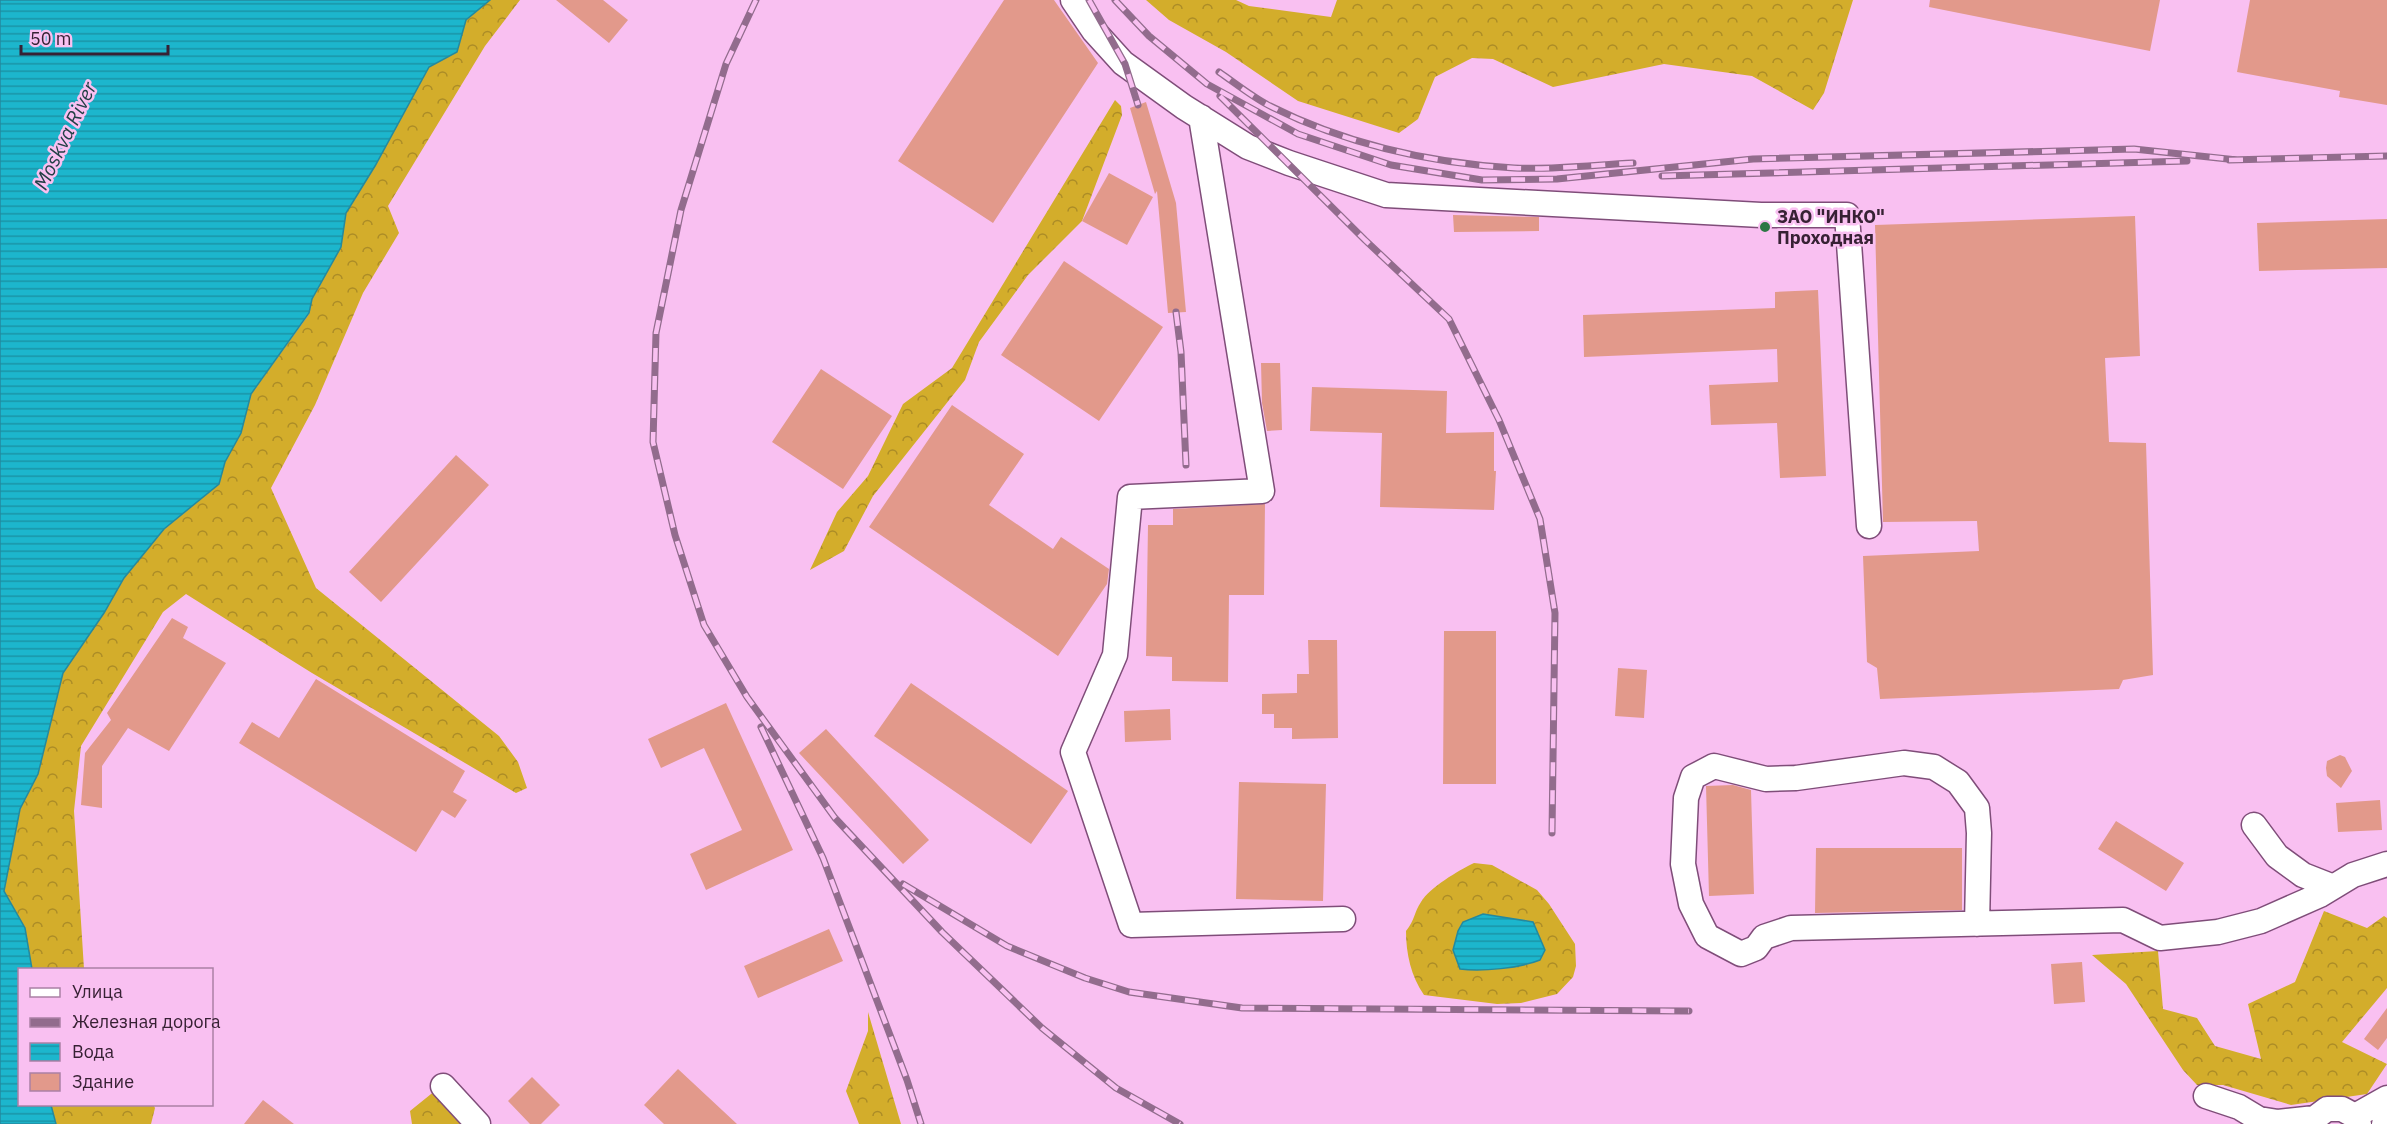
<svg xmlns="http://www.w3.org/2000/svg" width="2387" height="1124" viewBox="0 0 2387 1124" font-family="'IBM Plex Sans',sans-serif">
<defs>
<pattern id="forest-crowns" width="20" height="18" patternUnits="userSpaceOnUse" patternTransform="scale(1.5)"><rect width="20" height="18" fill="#d3ad2b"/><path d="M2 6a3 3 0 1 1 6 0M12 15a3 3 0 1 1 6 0" fill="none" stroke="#ac8c26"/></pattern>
<pattern id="water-rules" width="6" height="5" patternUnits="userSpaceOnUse" patternTransform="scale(1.5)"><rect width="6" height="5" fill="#1cb6cd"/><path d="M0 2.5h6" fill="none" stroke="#1a94a7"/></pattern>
</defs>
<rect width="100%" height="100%" fill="#f9c0f1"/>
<path fill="url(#forest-crowns)" d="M 490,0 L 520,0 L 485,46 L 388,206 L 399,233 L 363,293 L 315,405 L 271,488 L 316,588 L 499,736 L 518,762 L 527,788 L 516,793 L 312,673 L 186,594 L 163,612 L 81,746 L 74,811 L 84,969 L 32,969 L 25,928 L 4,891 L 20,809 L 38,774 L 63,673 L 104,613 L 124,578 L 164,529 L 219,484 L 225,462 L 241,433 L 251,394 L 309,314 L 312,299 L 341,247 L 346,213 L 375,166 L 429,67 L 457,52 L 466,20 Z
M 1146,0 L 1236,0 L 1249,6 L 1331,17 L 1337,0 L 1853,0 L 1824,93 L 1813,110 L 1752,76 L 1664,64 L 1553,87 L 1493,59 L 1472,58 L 1435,77 L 1418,119 L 1399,133 L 1298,101 L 1226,52 L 1169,20 Z
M 1115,100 L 1121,106 L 1122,115 L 1082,221 L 1028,275 L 979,342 L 965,380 L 873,496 L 844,551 L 810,570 L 837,512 L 868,476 L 903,404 L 952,368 Z
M 1474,863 L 1492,865 L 1537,890 L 1549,904 L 1575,944 L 1576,966 L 1573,977 L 1557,994 L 1521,1003 L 1497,1004 L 1424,995 C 1411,976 1406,954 1406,931 C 1415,920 1414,912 1421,902 C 1430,887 1458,871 1474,863 Z
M 2324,911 L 2367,928 L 2384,916 L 2387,918 L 2387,988 L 2342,1042 L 2387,1064 L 2367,1094 L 2291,1105 L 2223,1085 L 2197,1085 L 2183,1070 L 2126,984 L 2092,955 L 2158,951 L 2163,1009 L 2197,1018 L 2215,1046 L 2261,1059 L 2248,1004 L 2295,982 Z
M 868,1012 L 901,1124 L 859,1124 L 846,1091 L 868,1031 Z
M 436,1090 L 466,1124 L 412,1124 L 410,1111 Z
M 153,1104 L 155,1108 L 151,1124 L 56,1124 L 51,1105 Z"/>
<path fill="url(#water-rules)" stroke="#24899f" stroke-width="1.5" d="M 0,0 L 490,0 L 466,20 L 457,52 L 429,67 L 375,166 L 346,213 L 341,247 L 312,299 L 309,313 L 251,394 L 241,433 L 225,462 L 219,484 L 164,529 L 124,578 L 104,613 L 63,673 L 38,774 L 20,809 L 4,891 L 25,928 L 32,969 L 20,970 L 20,1104 L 51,1105 L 56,1124 L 0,1124 Z
M 1483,914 L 1533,922 L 1545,950 L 1540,960 C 1520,968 1482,972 1460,969 L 1453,950 L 1458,931 L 1463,922 Z"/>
<path fill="#e2998b" d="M 556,0 L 603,0 L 628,20 L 609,43 Z
M 1004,0 L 1054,0 L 1098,63 L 993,223 L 898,161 Z
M 1930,0 L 2160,0 L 2150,51 L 1929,7 Z
M 2250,0 L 2387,0 L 2387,105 L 2339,97 L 2340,91 L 2237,72 Z
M 1146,102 L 1176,203 L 1186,312 L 1168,313 L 1157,191 L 1155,194 L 1130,108 Z
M 1109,173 L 1153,197 L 1127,245 L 1082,221 Z
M 1453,215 L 1539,217 L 1539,231 L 1454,232 Z
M 2135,216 L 2140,356 L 2105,358 L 2109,442 L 2146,443 L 2153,675 L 2123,680 L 2119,689 L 1880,699 L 1877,668 L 1867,662 L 1863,556 L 1979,551 L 1977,521 L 1883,522 L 1875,225 Z
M 2387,219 L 2387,268 L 2259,271 L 2257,223 Z
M 1064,261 L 1163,327 L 1099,421 L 1001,355 Z
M 1818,290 L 1826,476 L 1780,478 L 1777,423 L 1711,425 L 1709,385 L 1778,382 L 1777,349 L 1584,357 L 1583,315 L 1775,308 L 1775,292 Z
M 1261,363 L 1280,363 L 1282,430 L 1267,431 L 1262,403 Z
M 821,369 L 892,416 L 843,489 L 772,442 Z
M 1312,387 L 1447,391 L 1446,433 L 1494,432 L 1494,471 L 1496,471 L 1494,510 L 1380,507 L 1382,433 L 1310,431 Z
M 952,405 L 1024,454 L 989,505 L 1053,549 L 1061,537 L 1109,569 L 1107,584 L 1058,656 L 869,527 Z
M 456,455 L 489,485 L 381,602 L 349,572 Z
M 1265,504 L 1264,595 L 1229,595 L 1228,682 L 1172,681 L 1172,657 L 1146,656 L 1148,525 L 1173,525 L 1173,509 Z
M 172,618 L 188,627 L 183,638 L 226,663 L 169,751 L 128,728 L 102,766 L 102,808 L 81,805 L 85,753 L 111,720 L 107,713 Z
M 1444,631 L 1496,631 L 1496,784 L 1443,784 Z
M 1308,640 L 1337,640 L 1338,738 L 1292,739 L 1292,728 L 1274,728 L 1274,714 L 1262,714 L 1262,694 L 1297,693 L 1297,674 L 1309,674 Z
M 1618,668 L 1647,670 L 1644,718 L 1615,716 Z
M 316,679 L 465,771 L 453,792 L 467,800 L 455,818 L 442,810 L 416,852 L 239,743 L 252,722 L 279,738 Z
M 911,683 L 1068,791 L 1031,844 L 874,736 Z
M 726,703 L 793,850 L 706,890 L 690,854 L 742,830 L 704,748 L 661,768 L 648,739 Z
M 1170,709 L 1171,740 L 1125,742 L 1124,711 Z
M 826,729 L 929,840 L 903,864 L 799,753 Z
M 2340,755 L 2345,757 L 2352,771 L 2341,788 L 2327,776 L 2326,768 L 2327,761 Z
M 1239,782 L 1326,784 L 1323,901 L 1236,899 Z
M 1733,785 L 1751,790 L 1754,894 L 1709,896 L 1706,786 Z
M 2380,800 L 2382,830 L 2338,832 L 2336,803 Z
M 2116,821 L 2184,863 L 2166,891 L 2098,849 Z
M 1816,848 L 1962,848 L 1962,910 L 1815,913 Z
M 829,929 L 843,961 L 758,998 L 744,966 Z
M 2082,962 L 2085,1002 L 2054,1004 L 2051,964 Z
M 2387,1008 L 2387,1038 L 2378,1050 L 2364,1039 Z
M 678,1069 L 737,1124 L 664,1124 L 644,1105 Z
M 532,1077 L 560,1105 L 541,1124 L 530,1124 L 508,1101 Z
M 263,1100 L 294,1124 L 244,1124 Z"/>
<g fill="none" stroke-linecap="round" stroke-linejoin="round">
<defs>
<path id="minor" d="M 1073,0 L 1094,31 L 1123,63 L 1184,107 L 1248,147 L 1289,163 L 1386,195 L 1761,215 L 1847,215 L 1869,526
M 1201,117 L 1262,491 L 1130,497 L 1115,655 L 1073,752 L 1131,925 L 1343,919
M 2254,825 L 2277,856 L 2303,875 L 2331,886
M 1977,924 L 1979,833 L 1977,808 L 1958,782 L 1934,767 L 1904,763 L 1796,778 L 1766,779 L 1714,766 L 1693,777 L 1686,798 L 1683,864 L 1691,904 L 1707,936 L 1741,954 L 1756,948 L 1764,937 L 1791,928 L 2123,920 L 2160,938 L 2218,932 L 2261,921 L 2320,895 L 2353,875 L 2387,864
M 443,1086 L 478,1124
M 2206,1096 L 2239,1107 L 2259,1119 L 2278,1122 L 2315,1118 L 2327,1109 L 2342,1109 L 2355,1116 L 2359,1124
M 2355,1116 L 2387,1098
M 2384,1124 L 2387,1120"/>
</defs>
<use href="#minor" stroke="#7f4d79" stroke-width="27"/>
<use href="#minor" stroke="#fff" stroke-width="24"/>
<defs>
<path id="rail" d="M 756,0 L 726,64 L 681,210 L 656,333 L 653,442 L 675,535 L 704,625 L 747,697 L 835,818 L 942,932 L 1042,1028 L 1116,1088 L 1180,1124
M 1089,0 L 1125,64 L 1138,105
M 1115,0 L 1149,36 L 1207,84 L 1298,134 L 1391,165 L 1482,180 L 1557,179 L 1753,159 L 2134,149 L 2237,160
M 1219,72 C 1235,83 1251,96 1268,105 C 1345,144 1429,163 1514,168 C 1553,170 1594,165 1633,163
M 1220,96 L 1365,240 L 1449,319 L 1499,420 L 1540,519 L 1555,613 L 1552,833
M 2229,160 L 2387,156
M 1662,176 L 2187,161
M 1176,312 L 1181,352 L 1186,465
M 761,727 L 823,858 L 907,1080 L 921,1124
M 903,884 L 1007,946 L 1085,978 L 1129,992 L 1242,1008 L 1689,1011"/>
</defs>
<use href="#rail" stroke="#926c8d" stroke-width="7"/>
<use href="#rail" stroke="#f9c0f1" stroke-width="4.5" stroke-dasharray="14" stroke-linecap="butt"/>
</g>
<circle fill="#2d7745" stroke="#f9c0f1" stroke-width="2" cx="1765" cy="227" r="6"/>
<g text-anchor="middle" stroke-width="5" stroke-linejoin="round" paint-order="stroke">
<g font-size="18" font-weight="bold" fill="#372134" stroke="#f9c0f1" text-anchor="start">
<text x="1777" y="223">ЗАО "ИНКО"<tspan x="1777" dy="21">Проходная</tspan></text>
</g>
<g font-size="20" font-style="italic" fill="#234046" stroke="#f9c0f1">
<text transform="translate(65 136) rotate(-64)" y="7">Moskva River</text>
</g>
</g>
<rect x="18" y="968" width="195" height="138" fill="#f9c0f1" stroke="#ab80a5" stroke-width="1.5"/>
<rect x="30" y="988" width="30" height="9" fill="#ffffff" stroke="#ab80a5" stroke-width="1.5"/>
<text x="72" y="998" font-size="18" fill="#372134">Улица</text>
<rect x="30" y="1018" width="30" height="9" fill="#926c8d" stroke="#ab80a5" stroke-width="1.5"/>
<text x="72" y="1028" font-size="18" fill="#372134">Железная дорога</text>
<rect x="30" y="1043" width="30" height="18" fill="url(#water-rules)" stroke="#ab80a5" stroke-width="1.5"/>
<text x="72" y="1058" font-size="18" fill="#372134">Вода</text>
<rect x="30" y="1073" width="30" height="18" fill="#e2998b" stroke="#ab80a5" stroke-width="1.5"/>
<text x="72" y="1088" font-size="18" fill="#372134">Здание</text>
<path d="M21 45v9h147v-9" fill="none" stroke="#372134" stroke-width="3"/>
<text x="30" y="45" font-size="18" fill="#372134" stroke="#f9c0f1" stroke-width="4.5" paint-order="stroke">50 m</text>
</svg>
